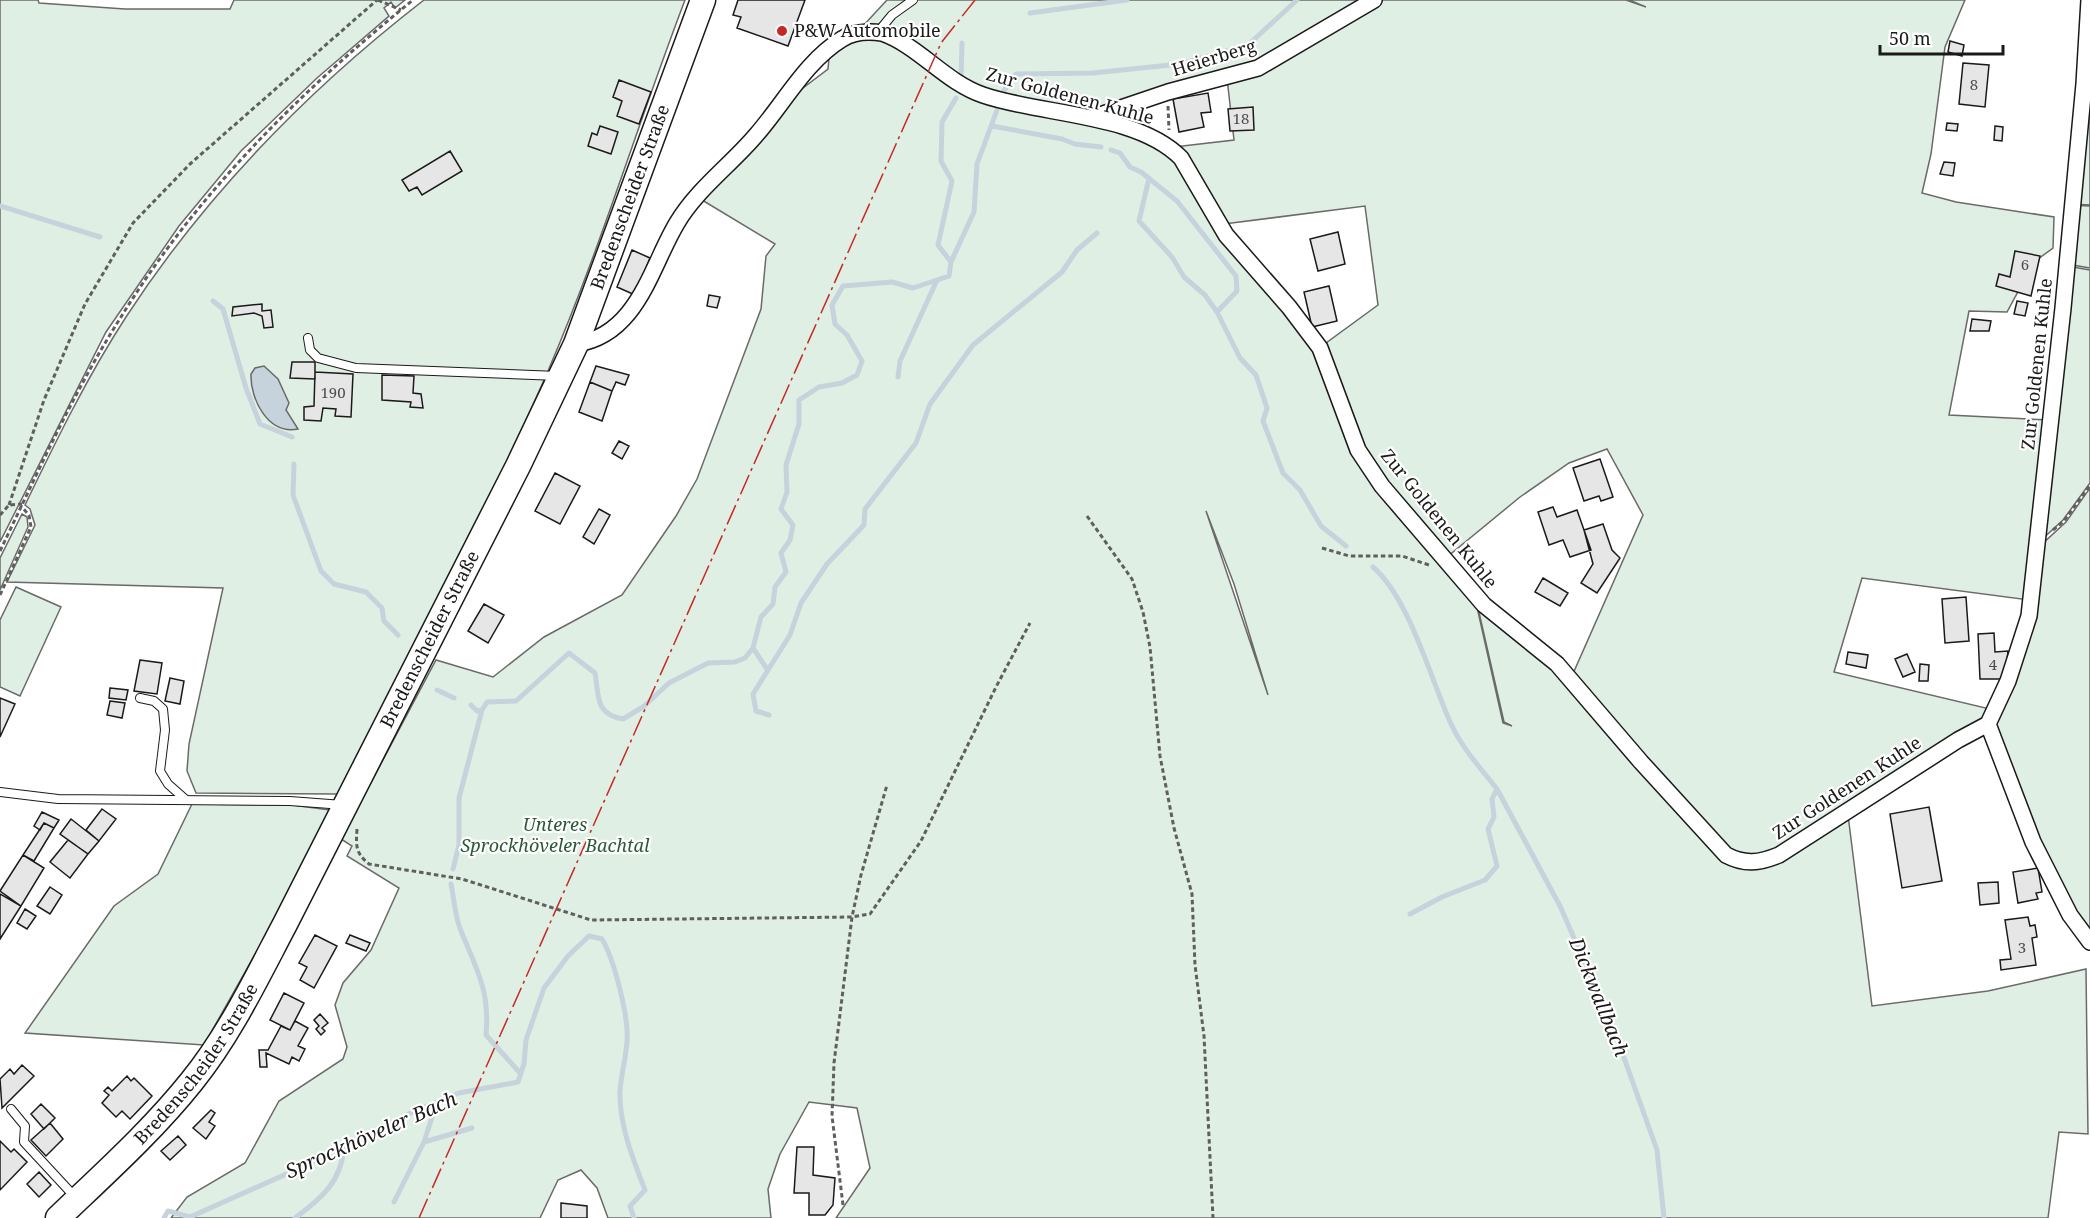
<svg xmlns="http://www.w3.org/2000/svg" width="2090" height="1218" viewBox="0 0 2090 1218" font-family="'Noto Serif',serif">
<rect width="100%" height="100%" fill="#fff"/>
<path fill="#e0efe3" stroke="#6a6a6a" stroke-width="1.5" fill-rule="evenodd" d="M 0,0 L 38,0 L 39,3 L 125,9 L 230,9 L 234,0 L 405,0 L 395,8 L 391,2 L 384,8 L 389,16 L 317,78 L 241,151 L 179,226 L 106,332 L 0,542 Z
M 424,0 L 685,0 C 638,123 600,250 548,371 C 485,515 409,654 338,794 L 196,793 L 187,771 L 189,744 L 223,588 L 7,582 L 35,525 L 30,509 L 25,505 C 56,441 87,377 126,317 C 206,194 308,90 424,0 Z
M 887,0 L 1371,0 L 1256,66 L 1191,87 L 1078,111 L 1151,133 L 1174,147 L 1234,140 L 1227,78 L 1260,68 L 1377,0 L 1626,0 L 1646,7 L 1629,0 L 1965,0 L 1945,47 L 1931,154 L 1922,193 L 1956,202 L 2054,217 L 2053,248 L 2034,262 L 2007,312 L 1969,311 L 1949,415 L 2049,420 L 2029,600 L 1862,578 L 1834,672 L 1990,709 L 1990,713 L 1786,846 C 1760,858 1754,860 1726,850 L 1603,715 L 1572,676 L 1643,515 L 1607,449 L 1569,463 L 1520,497 L 1447,557 C 1417,523 1372,478 1354,437 C 1340,407 1339,374 1322,346 L 1378,305 L 1365,206 L 1224,224 L 1178,156 L 1200,198 L 1304,331 L 1326,365 L 1344,425 L 1362,460 L 1477,607 L 1503,723 L 1512,726 L 1504,722 L 1478,608 L 1544,656 L 1701,837 L 1736,866 C 1780,869 1814,839 1848,815 L 1872,1006 L 1988,991 L 2086,969 L 2088,1134 L 2059,1132 L 2048,1218 L 836,1218 L 870,1168 L 857,1108 L 809,1102 L 780,1154 L 768,1189 L 771,1218 L 608,1218 L 597,1188 L 581,1170 L 558,1180 L 540,1218 L 171,1218 L 187,1197 L 245,1163 L 279,1101 L 343,1059 L 347,1047 L 335,1005 L 343,983 L 371,950 L 399,888 L 347,856 L 352,846 L 341,839 L 436,660 L 493,677 L 544,637 L 622,595 L 676,516 L 697,479 L 761,309 L 766,256 L 775,244 L 702,200 L 799,91 L 828,69 L 829,58 L 849,41 ZM 1206,511 L 1234,584 L 1268,695 Z
M 2090,19 L 2090,205 L 2070,204 Z
M 2070,205 L 2090,206 L 2090,268 L 2067,264 Z
M 2067,266 L 2090,270 L 2090,483 L 2063,520 L 2039,542 Z
M 2090,488 L 2090,938 L 2037,840 L 1999,743 L 1994,716 L 2022,649 L 2040,546 L 2066,522 Z
M 22,514 L 27,517 L 28,527 L 0,590 L 0,558 Z
M 16,587 L 61,607 L 20,696 L 0,687 L 0,620 Z
M 192,804 L 292,805 L 330,810 L 281,908 L 204,1045 L 25,1033 L 114,906 L 158,874 Z"/>
<path fill="#c6d2dc" stroke="#6a6a6a" stroke-width="1.5" d="M 264,366 L 278,379 L 289,403 L 286,410 L 298,429 C 268,435 250,399 251,374 L 255,368 Z"/>
<g fill="none" stroke-linecap="round" stroke-linejoin="round">
<path stroke="#c6d2dc" stroke-width="5" d="M 1030,13 L 1127,0
M 961,77 L 962,43
M 1003,92 L 1016,74 L 1093,73 L 1180,64 L 1248,45 L 1297,0
M 992,126 L 1062,139 L 1075,144 L 1101,147
M 1111,150 L 1120,153 L 1130,167 L 1141,172 L 1177,201 L 1236,276 L 1237,291 L 1217,312 L 1240,358 L 1256,375 L 1267,408 L 1263,421 L 1283,473 L 1300,490 L 1321,526 L 1346,546
M 1149,178 L 1139,221 L 1172,257 L 1184,277 L 1205,295 L 1217,312
M 0,206 L 100,237
M 951,262 L 938,245 L 952,181 L 941,161 L 942,122 L 956,98
M 213,301 L 223,309 L 246,388 L 260,424 L 292,437
M 898,377 L 900,361 L 937,280
M 294,464 L 293,495 L 321,571 L 334,584 L 366,592 L 382,608 L 384,621 L 398,635
M 1373,567 C 1410,599 1431,681 1452,726 C 1463,749 1481,769 1497,789 L 1492,799 L 1494,817 L 1488,829 L 1497,866 L 1485,880 L 1442,897 L 1410,914
M 753,648 L 767,669
M 437,690 L 454,698
M 471,705 L 477,711 L 482,710
M 769,715 L 756,711 L 753,694 L 790,635 L 801,603 L 827,564 L 864,525 L 865,509 L 916,443 L 930,404 L 973,345 L 1062,272 L 1077,250 L 1097,233
M 1497,789 L 1560,906 L 1613,1027 L 1657,1150 L 1664,1218
M 453,869 L 459,845 L 459,798 L 482,710 L 487,702 L 516,701 L 569,653 L 595,673 C 599,697 595,714 623,719 L 643,707 L 669,683 L 708,663 L 735,662 L 745,658 L 753,648 L 761,617 L 773,604 L 775,587 L 786,572 L 781,553 L 790,540 L 793,525 L 781,509 L 787,492 L 786,465 L 799,424 L 799,400 L 819,387 L 842,383 L 857,375 L 862,361 L 847,335 L 835,324 L 832,305 L 843,286 L 892,282 L 913,288 L 949,276 L 951,262 L 974,212 L 977,164 L 997,110
M 451,884 C 454,899 455,917 461,931 C 477,970 490,991 486,1035 L 520,1073
M 424,1142 L 472,1128
M 394,1202 L 424,1142 L 437,1102
M 164,1218 L 168,1211 L 190,1217 L 302,1167 L 417,1110 L 459,1093 L 518,1082 L 524,1064 L 526,1040 L 544,988 L 568,956 L 589,936 L 602,939 C 614,959 629,1017 627,1041 C 626,1058 621,1075 620,1091 C 619,1125 633,1159 645,1190 L 630,1206 L 634,1218
M 295,1218 C 322,1198 342,1181 344,1146"/>
</g>
<path fill="#e6e6e6" stroke="#1a1a1a" stroke-width="1.5" d="M 738,0 L 805,0 L 788,46 L 737,28 L 741,17 L 733,15 Z
M 1950,41 L 1964,45 L 1962,56 L 1948,52 Z
M 1963,63 L 1989,65 L 1985,107 L 1959,104 Z
M 619,80 L 651,92 L 639,124 L 617,116 L 622,101 L 613,97 Z
M 1208,93 L 1211,112 L 1201,113 L 1204,127 L 1179,132 L 1173,99 Z
M 1253,107 L 1254,130 L 1230,131 L 1228,109 Z
M 1947,123 L 1958,124 L 1957,131 L 1946,130 Z
M 600,126 L 618,132 L 611,154 L 588,146 L 592,133 L 597,135 Z
M 1995,126 L 2003,127 L 2002,141 L 1994,140 Z
M 450,151 L 462,171 L 422,195 L 417,187 L 409,191 L 402,180 Z
M 1944,162 L 1955,163 L 1953,176 L 1940,174 Z
M 1338,232 L 1345,264 L 1318,271 L 1310,239 Z
M 632,250 L 650,258 L 635,295 L 617,287 Z
M 2015,251 L 2040,256 L 2031,296 L 1996,286 L 1999,274 L 2010,277 Z
M 1329,286 L 1337,321 L 1312,327 L 1304,292 Z
M 709,295 L 720,297 L 717,308 L 707,306 Z
M 2017,301 L 2028,303 L 2025,316 L 2014,314 Z
M 262,304 L 262,311 L 271,310 L 273,327 L 264,328 L 262,316 L 254,313 L 232,316 L 233,307 Z
M 1972,319 L 1991,321 L 1989,331 L 1970,331 Z
M 292,362 L 315,362 L 315,379 L 290,378 Z
M 596,366 L 629,375 L 625,385 L 616,382 L 612,391 L 590,382 Z
M 315,372 L 353,374 L 351,417 L 335,416 L 336,409 L 323,408 L 321,421 L 304,420 L 304,407 L 314,406 Z
M 382,375 L 414,376 L 413,393 L 421,394 L 423,408 L 410,407 L 411,402 L 382,400 Z
M 590,382 L 612,391 L 602,421 L 579,412 Z
M 619,441 L 629,446 L 622,459 L 612,453 Z
M 1600,459 L 1613,497 L 1601,501 L 1599,496 L 1584,501 L 1573,468 Z
M 555,473 L 580,486 L 560,524 L 535,511 Z
M 1553,507 L 1557,517 L 1577,510 L 1591,550 L 1570,557 L 1563,540 L 1549,545 L 1538,512 Z
M 599,509 L 610,515 L 594,544 L 583,537 Z
M 1603,524 L 1612,550 L 1620,558 L 1597,593 L 1581,583 L 1593,564 L 1584,530 Z
M 1543,578 L 1568,593 L 1560,606 L 1535,592 Z
M 1966,597 L 1969,641 L 1945,643 L 1942,599 Z
M 484,604 L 504,615 L 488,643 L 468,631 Z
M 1994,633 L 1995,652 L 2008,651 L 2005,679 L 1980,679 L 1978,634 Z
M 1848,652 L 1868,655 L 1866,668 L 1846,664 Z
M 1907,654 L 1915,672 L 1903,677 L 1895,659 Z
M 140,660 L 162,663 L 157,694 L 134,691 Z
M 1920,664 L 1929,665 L 1928,681 L 1919,681 Z
M 170,678 L 184,681 L 180,704 L 165,701 Z
M 110,688 L 128,690 L 126,700 L 109,698 Z
M 0,698 L 15,704 L 0,737 Z
M 110,701 L 125,703 L 122,718 L 107,715 Z
M 1929,807 L 1942,881 L 1902,888 L 1890,814 Z
M 102,809 L 116,819 L 99,841 L 86,830 Z
M 42,812 L 59,820 L 54,828 L 44,823 L 40,830 L 34,826 Z
M 71,819 L 99,841 L 88,854 L 60,834 Z
M 44,823 L 54,828 L 34,861 L 23,855 Z
M 68,840 L 88,854 L 70,878 L 50,862 Z
M 23,855 L 44,868 L 21,906 L 0,891 Z
M 2038,868 L 2042,892 L 2036,893 L 2038,899 L 2018,903 L 2013,872 Z
M 1998,882 L 1999,903 L 1980,905 L 1978,883 Z
M 50,887 L 62,895 L 50,914 L 37,906 Z
M 0,894 L 21,906 L 0,939 Z
M 25,909 L 36,916 L 27,929 L 17,923 Z
M 2028,917 L 2030,926 L 2035,925 L 2037,937 L 2032,938 L 2036,965 L 2001,970 L 2000,960 L 2011,959 L 2005,920 Z
M 315,935 L 337,946 L 314,988 L 300,980 L 307,967 L 299,963 Z
M 350,935 L 370,943 L 366,951 L 346,943 Z
M 284,993 L 304,1003 L 290,1030 L 270,1020 Z
M 320,1014 L 328,1023 L 322,1028 L 325,1031 L 321,1035 L 316,1029 L 319,1026 L 314,1020 Z
M 295,1021 L 308,1028 L 298,1046 L 305,1049 L 299,1061 L 292,1057 L 289,1064 L 266,1053 L 267,1067 L 260,1067 L 259,1050 L 268,1050 L 281,1026 L 290,1030 Z
M 22,1065 L 34,1076 L 2,1108 L 0,1079 L 10,1069 L 14,1074 Z
M 127,1076 L 131,1081 L 134,1078 L 152,1096 L 130,1119 L 122,1111 L 116,1117 L 102,1103 L 109,1095 L 104,1091 L 108,1087 L 112,1091 Z
M 41,1104 L 55,1118 L 44,1129 L 31,1114 Z
M 211,1110 L 215,1113 L 209,1122 L 215,1126 L 206,1139 L 193,1128 Z
M 50,1123 L 63,1139 L 46,1156 L 31,1140 Z
M 178,1136 L 186,1145 L 170,1160 L 161,1151 Z
M 0,1141 L 11,1152 L 14,1149 L 27,1162 L 0,1190 Z
M 797,1147 L 814,1147 L 813,1175 L 835,1178 L 833,1205 L 825,1215 L 809,1215 L 809,1193 L 794,1193 Z
M 39,1172 L 51,1185 L 39,1197 L 27,1184 Z
M 561,1203 L 587,1206 L 587,1218 L 561,1218 Z"/>
<g fill="none" stroke-linecap="round" stroke-linejoin="round">
<defs>
<path id="service" d="M 878,32 L 892,15 L 913,0
M 308,338 L 310,350 L 318,358 L 356,368 L 558,376
M 140,698 L 154,701 L 163,709 L 165,730 L 160,771 L 168,784 L 185,799
M 0,792 L 58,799 L 290,801 L 343,805
M 11,1109 L 25,1126 L 24,1142 L 75,1197"/>
<path id="minor" d="M 2089,0 L 2084,84 L 2063,308 L 2029,616 L 2008,681 L 1988,724 L 2033,842 L 2070,915 L 2090,942
M 1091,118 L 1168,92 L 1258,68 L 1374,0
M 576,344 C 638,335 651,266 677,223 C 697,189 732,164 757,134 C 784,103 806,61 842,39 C 853,32 869,31 882,33 C 919,46 945,82 983,95 C 1040,115 1137,113 1181,158 L 1226,235 L 1289,307 L 1320,348 L 1358,450 L 1382,486 L 1484,605 L 1557,664 L 1641,762 L 1726,855 C 1745,865 1759,863 1779,855 L 1958,740 L 1988,724"/>
<g id="primary">
<path id="s1" d="M 58,1218 C 104,1174 153,1130 192,1081 C 230,1034 257,977 285,924 L 518,466 L 576,344 L 703,0"/>
</g>
</defs>
<use href="#service" stroke="#1a1a1a" stroke-width="10"/>
<use href="#minor" stroke="#1a1a1a" stroke-width="18"/>
<use href="#primary" stroke="#1a1a1a" stroke-width="27"/>
<path stroke="#5f5f5f" stroke-width="3" stroke-dasharray="4.5 3" stroke-linecap="butt" d="M 378,0 L 401,10
M 1168,106 L 1169,130
M 9,505 L 44,400 L 85,304 L 133,223 L 190,164 L 377,0
M 0,515 L 9,505 L 22,504
M 1087,516 L 1132,579 L 1143,612 L 1150,647 L 1160,756 L 1174,828 L 1192,894 L 1195,965 L 1204,1036 L 1213,1218
M 2053,530 L 2064,521 L 2090,485
M 1322,548 L 1349,556 L 1402,556 L 1429,565
M 0,551 C 38,472 74,391 121,317 C 197,193 301,91 413,0
M 0,595 L 31,527 L 29,515 L 21,506
M 357,829 C 356,845 355,853 369,864 L 462,879 L 591,920 L 852,917 L 870,914 L 921,841 L 996,687 L 1030,623
M 843,1205 L 832,1116 L 834,1063 L 852,917 L 861,875 L 887,785"/>
<use href="#service" stroke="#fff" stroke-width="8"/>
<use href="#minor" stroke="#fff" stroke-width="15"/>
<use href="#primary" stroke="#fff" stroke-width="24"/>
<path stroke="#c62828" stroke-width="1.5" stroke-dasharray="21 4.5 3 4.5" stroke-linecap="butt" d="M 419,1218 L 941,43 L 975,0"/>
</g>
<circle fill="#c62828" stroke="#fff" stroke-width="2" cx="782" cy="31" r="6"/>
<g text-anchor="middle" stroke-width="4.5" stroke-linejoin="round" paint-order="stroke">
<g font-size="15" fill="#4d4d4d">
<text x="1974" y="90">8</text>
<text x="1241" y="124">18</text>
<text x="2025" y="270">6</text>
<text x="333" y="398">190</text>
<text x="1993" y="670">4</text>
<text x="2022" y="953">3</text>
</g>
<g font-size="18" fill="#1a1a1a" stroke="#fff" text-anchor="start">
<text x="794" y="37">P&amp;W Automobile</text>
</g>
<g font-size="18" fill="#1a1a1a" stroke="#fff">
<text transform="translate(1214 58) rotate(-17)" y="6">Heierberg</text>
<text transform="translate(1070 96) rotate(15)" y="6">Zur Goldenen Kuhle</text>
<text dy="6" stroke="none"><textPath href="#s1" startOffset="1180">Bredenscheider Straße</textPath></text>
<text transform="translate(2037 364) rotate(-84)" y="6">Zur Goldenen Kuhle</text>
<text transform="translate(1439 519) rotate(51)" y="6">Zur Goldenen Kuhle</text>
<text dy="6" stroke="none"><textPath href="#s1" startOffset="694">Bredenscheider Straße</textPath></text>
<text transform="translate(1847 788) rotate(-33)" y="6">Zur Goldenen Kuhle</text>
<text dy="6" stroke="none"><textPath href="#s1" startOffset="208">Bredenscheider Straße</textPath></text>
</g>
<g font-size="18" font-style="italic" fill="#2b5a34" stroke="#fff">
<text x="555" y="831">Unteres<tspan x="555" dy="21">Sprockhöveler Bachtal</tspan></text>
</g>
<g font-size="20" font-style="italic" fill="#1a1a1a" stroke="#fff">
<text transform="translate(1599 997) rotate(68)" y="7">Dickwallbach</text>
<text transform="translate(371 1135) rotate(-24)" y="7">Sprockhöveler Bach</text>
</g>
</g>
<path d="M1880 45v9h123v-9" fill="none" stroke="#1a1a1a" stroke-width="3"/>
<text x="1889" y="45" font-size="18" fill="#1a1a1a" stroke="#ffffff" stroke-width="4.5" paint-order="stroke">50 m</text>
</svg>
